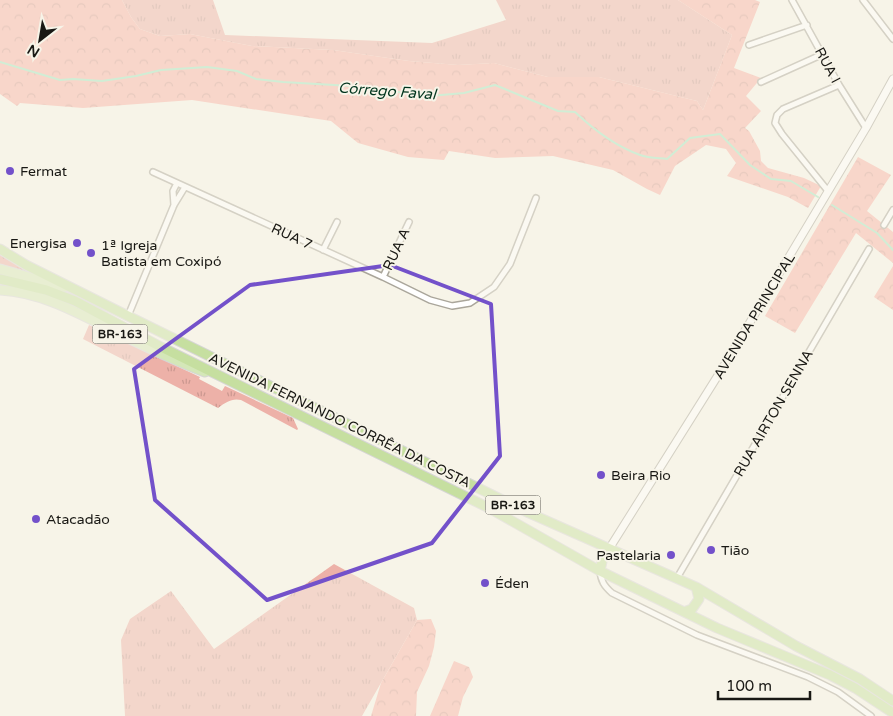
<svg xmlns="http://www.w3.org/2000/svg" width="893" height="716" viewBox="0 0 893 716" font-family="'Varela Round',sans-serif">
<defs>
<pattern id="grass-tufts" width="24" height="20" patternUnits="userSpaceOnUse" patternTransform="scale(1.25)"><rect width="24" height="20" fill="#edb1a8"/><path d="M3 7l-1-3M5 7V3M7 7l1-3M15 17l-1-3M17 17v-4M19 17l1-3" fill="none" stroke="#cb9890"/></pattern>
<pattern id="forest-crowns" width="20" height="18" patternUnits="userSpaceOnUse" patternTransform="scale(1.25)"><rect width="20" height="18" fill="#f8b1a6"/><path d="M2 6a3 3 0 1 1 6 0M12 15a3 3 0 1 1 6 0" fill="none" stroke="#d4988e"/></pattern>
</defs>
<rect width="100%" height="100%" fill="#f7f4e8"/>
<path fill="url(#grass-tufts)" d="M 122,0 L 213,0 L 225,35 L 432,43 L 506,20 L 496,0 L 678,0 L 732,35 L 703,110 L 697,101 L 599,77 L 548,77 L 494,63 L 458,65 L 409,61 L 333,50 L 252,46 L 190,34 L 160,36 L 140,29 L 131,17 Z
M 0,251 L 41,275 L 0,265 Z
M 89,325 L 200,377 L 199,379 L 222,391 L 225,386 L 293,418 L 298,429 L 297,430 L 241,400 C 232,398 226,402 218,408 L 83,339 Z
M 334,564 L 414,608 L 417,620 L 362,716 L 125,716 L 121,640 L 130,619 L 171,591 L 214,649 Z"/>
<path fill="url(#forest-crowns)" d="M 0,0 L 122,0 L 131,17 L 140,29 L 160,36 L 190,34 L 252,46 L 333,50 L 409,61 L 458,65 L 494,63 L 548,77 L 599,77 L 697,101 L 703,110 L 732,35 L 678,0 L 755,0 L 760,2 L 734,68 L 761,78 L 746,96 L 761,111 L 745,128 L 749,131 L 760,151 L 761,161 L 768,168 L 804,178 L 821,186 L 808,208 L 788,197 L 727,176 L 736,163 L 726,149 L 706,145 L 675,166 L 660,195 L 647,189 L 613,170 L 553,156 L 495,158 L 449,151 L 444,160 L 408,157 L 358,143 L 331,121 L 192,100 L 83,108 L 20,103 L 17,106 L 0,94 Z
M 858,157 L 891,175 L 867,211 L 893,232 L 893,263 L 856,233 L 795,333 L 765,316 Z
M 893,266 L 893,310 L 874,297 Z
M 431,619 L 436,631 L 434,647 L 429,666 L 417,692 L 416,716 L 371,716 L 381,683 L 417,620 Z
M 454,661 L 469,667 L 473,677 L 463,697 L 458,716 L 430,716 Z"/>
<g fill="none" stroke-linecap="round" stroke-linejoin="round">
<path stroke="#a3e5be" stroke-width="2" d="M 0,62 L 60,80 L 73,79 L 102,81 L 136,76 L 161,70 L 207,67 L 237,71 L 256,79 L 283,82 L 351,86 L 430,96 L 464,93 L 495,85 L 558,111 L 575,112 C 594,130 615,146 640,155 C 648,158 658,158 667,159 L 690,138 L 720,134 L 750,165 L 771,179 L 791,181 L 818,197
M 832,205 L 877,233 L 893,250"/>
<defs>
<path id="minor" d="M 792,0 L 839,85 L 866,128
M 863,0 L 893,39
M 749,45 L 807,25
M 761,82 L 823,54
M 153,172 L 383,277 L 430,300 L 452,306 L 470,303 L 494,287 L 510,264 L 536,198
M 828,191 L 782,134 L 775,123 L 777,115 L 783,109 L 839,85
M 174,205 L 173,191 L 177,183
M 884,225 L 893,210
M 323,250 L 337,222
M 383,277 L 409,222
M 128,316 L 174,205 L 185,187
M 600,571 C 601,581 604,586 612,593 L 697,635 L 808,677 L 838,692 L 871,716
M 677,578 L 869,249"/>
<path id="tertiary" d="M 609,549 L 722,369 L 866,128 L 893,79"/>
<path id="primary" d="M 0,269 L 64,287
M 0,290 C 41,292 78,313 114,331 C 144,346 174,360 205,372"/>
<path id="trunk" d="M 0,249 L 26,265 L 128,316 L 529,513 L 696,587 L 796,646 L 860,679 L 893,701
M 0,279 L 46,290 L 75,301 L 161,347 L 489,508 L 600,571 L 717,628 L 830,675 L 855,688 L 893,713
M 600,571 L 603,557 L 609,549
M 684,612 L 692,609 L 699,599 L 696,587"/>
</defs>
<use href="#minor" stroke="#aaa69b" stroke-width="8"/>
<use href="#tertiary" stroke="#aaa69b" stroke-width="9"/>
<use href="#primary" stroke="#d6d5d5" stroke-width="11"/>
<use href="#trunk" stroke="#d6d5d5" stroke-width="11"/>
<use href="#minor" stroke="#fff" stroke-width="5"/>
<use href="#tertiary" stroke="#fff" stroke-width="7"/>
<use href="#primary" stroke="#d4e7b8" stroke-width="9"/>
<use href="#trunk" stroke="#c6dfa0" stroke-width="9"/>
</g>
<path d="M0 0H893V716H0ZM 390,265 L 491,304 L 500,456 L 432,543 L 267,600 L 155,500 L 134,369 L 250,285 Z" fill="#f7f4e8" fill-opacity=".55" fill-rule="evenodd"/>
<path fill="none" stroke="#7351ca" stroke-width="4" stroke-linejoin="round" d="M 390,265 L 491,304 L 500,456 L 432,543 L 267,600 L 155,500 L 134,369 L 250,285 Z"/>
<g fill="#7351ca" stroke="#f7f4e8" stroke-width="2">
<circle cx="10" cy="171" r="5"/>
<circle cx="77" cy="243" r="5"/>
<circle cx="91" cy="253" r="5"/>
<circle cx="601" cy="475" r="5"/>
<circle cx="36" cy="519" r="5"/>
<circle cx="711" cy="550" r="5"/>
<circle cx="671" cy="555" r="5"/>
<circle cx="485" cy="583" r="5"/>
</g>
<g text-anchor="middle" stroke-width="4" stroke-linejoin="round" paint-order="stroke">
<g fill="#f7f4e8" stroke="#5c5a54" stroke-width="1">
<rect x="92.5" y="324.5" width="55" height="19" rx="4"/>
<rect x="485.5" y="495.5" width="55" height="19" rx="4"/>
</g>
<g font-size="12" font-weight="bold" fill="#191814">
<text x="120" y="338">BR-163</text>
<text x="513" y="509">BR-163</text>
</g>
<g font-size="14" fill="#191814" stroke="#f7f4e8">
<text transform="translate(828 65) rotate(62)" y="5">RUA I</text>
<text transform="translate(292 236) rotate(25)" y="5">RUA 7</text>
<text transform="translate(396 249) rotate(-65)" y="5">RUA A</text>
<text transform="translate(754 316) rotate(-59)" y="5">AVENIDA PRINCIPAL</text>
<text transform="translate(773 413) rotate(-60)" y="5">RUA AIRTON SENNA</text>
<text transform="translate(340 420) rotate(26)" y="5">AVENIDA FERNANDO CORRÊA DA COSTA</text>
</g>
<g font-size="14" fill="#191814" stroke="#f7f4e8" text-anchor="start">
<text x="20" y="176">Fermat</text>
<text x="67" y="248" text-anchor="end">Energisa</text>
<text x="101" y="250">1ª Igreja<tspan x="101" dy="16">Batista em Coxipó</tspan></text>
<text x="611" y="480">Beira Rio</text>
<text x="46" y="524">Atacadão</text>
<text x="721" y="555">Tião</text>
<text x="661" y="560" text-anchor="end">Pastelaria</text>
<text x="495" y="588">Éden</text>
</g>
<g font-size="15" font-style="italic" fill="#00341d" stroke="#f7f4e8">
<text transform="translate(387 91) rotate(4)" y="5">Córrego Faval</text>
</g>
</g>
<g transform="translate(40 40) rotate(211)" stroke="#f7f4e8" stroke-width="4" paint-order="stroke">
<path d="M0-4L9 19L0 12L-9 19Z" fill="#191814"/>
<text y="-8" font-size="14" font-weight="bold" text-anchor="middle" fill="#191814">N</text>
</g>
<path d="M718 691v8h92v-8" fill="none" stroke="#191814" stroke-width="2.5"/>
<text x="726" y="691" font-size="15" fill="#191814" stroke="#f7f4e8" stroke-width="4" paint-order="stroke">100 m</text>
</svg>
